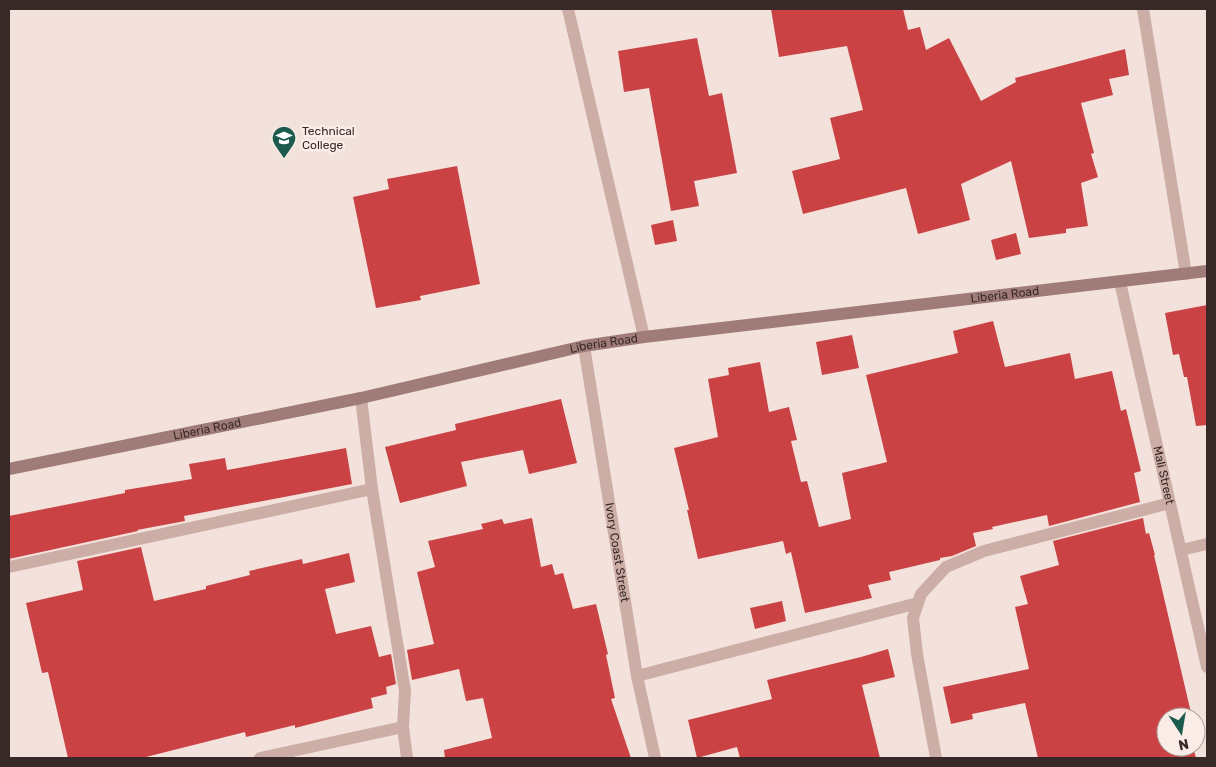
<svg xmlns="http://www.w3.org/2000/svg" width="1216" height="767" viewBox="0 0 1216 767" font-family="Rubik,sans-serif">
<rect width="100%" height="100%" fill="#f3e2dc"/>
<path fill="#cb4245" d="M 771,9 L 903,9 L 908,30 L 920,27 L 926,50 L 949,38 L 981,101 L 1016,82 L 1015,78 L 1125,49 L 1129,75 L 1109,79 L 1113,95 L 1081,103 L 1094,153 L 1091,154 L 1098,177 L 1081,183 L 1088,226 L 1066,229 L 1066,233 L 1029,238 L 1011,161 L 961,184 L 970,220 L 918,234 L 906,188 L 803,214 L 792,171 L 840,159 L 830,118 L 863,110 L 847,46 L 779,57 Z
M 697,38 L 709,96 L 722,93 L 737,173 L 694,181 L 699,206 L 671,211 L 649,88 L 624,92 L 618,51 Z
M 457,166 L 480,284 L 420,296 L 421,300 L 376,308 L 353,197 L 389,189 L 387,179 Z
M 673,220 L 677,241 L 655,245 L 651,225 Z
M 1016,233 L 1021,254 L 996,260 L 991,240 Z
M 1207,305 L 1207,425 L 1196,426 L 1187,377 L 1184,377 L 1179,354 L 1173,355 L 1165,313 Z
M 993,321 L 1005,367 L 1070,353 L 1075,379 L 1112,371 L 1121,411 L 1126,409 L 1141,471 L 1134,473 L 1140,502 L 1049,526 L 1047,515 L 992,527 L 993,529 L 973,533 L 976,546 L 952,556 L 940,558 L 940,560 L 889,572 L 891,580 L 868,585 L 872,598 L 805,613 L 791,552 L 786,554 L 783,541 L 698,559 L 687,510 L 689,510 L 674,448 L 718,437 L 708,379 L 729,375 L 728,368 L 760,362 L 769,412 L 789,407 L 797,440 L 791,441 L 801,482 L 807,481 L 819,527 L 851,519 L 842,473 L 887,462 L 866,375 L 958,353 L 953,331 Z
M 852,335 L 859,368 L 822,375 L 816,342 Z
M 561,399 L 577,463 L 529,474 L 523,450 L 461,462 L 467,486 L 400,503 L 385,447 L 456,430 L 455,424 Z
M 346,448 L 352,484 L 184,516 L 185,521 L 137,530 L 138,531 L 9,559 L 9,516 L 125,493 L 125,490 L 192,479 L 189,464 L 225,458 L 227,470 Z
M 532,518 L 541,567 L 552,564 L 555,575 L 563,573 L 573,609 L 596,604 L 608,654 L 606,655 L 615,698 L 611,699 L 631,758 L 445,758 L 444,750 L 492,738 L 483,698 L 466,701 L 459,669 L 412,680 L 407,650 L 434,644 L 417,572 L 435,567 L 428,541 L 483,529 L 481,524 L 502,519 L 504,524 Z
M 1143,518 L 1146,534 L 1149,533 L 1155,555 L 1154,555 L 1192,717 L 1166,717 L 1166,747 L 1193,747 L 1196,758 L 1038,758 L 1025,703 L 972,714 L 973,719 L 951,724 L 943,687 L 1029,669 L 1015,607 L 1028,604 L 1020,576 L 1059,565 L 1053,541 Z
M 141,547 L 154,601 L 206,589 L 206,586 L 250,575 L 249,571 L 302,559 L 303,564 L 349,553 L 355,582 L 325,589 L 336,634 L 371,626 L 379,657 L 391,654 L 396,684 L 386,687 L 387,694 L 371,698 L 373,708 L 295,728 L 295,725 L 246,737 L 245,732 L 142,758 L 68,758 L 48,672 L 42,673 L 26,603 L 83,590 L 77,561 Z
M 782,601 L 786,621 L 755,629 L 750,608 Z
M 888,649 L 895,677 L 862,685 L 880,758 L 740,758 L 737,747 L 697,758 L 688,720 L 772,699 L 767,680 L 861,657 Z"/>
<g fill="none" stroke-linecap="round" stroke-linejoin="round">
<g stroke="#ccaea7" stroke-width="12">
<path d="M 568,9 L 644,337"/>
<path d="M 1143,9 L 1186,274"/>
<path id="s1" d="M 1120,282 L 1207,667"/>
<path id="s2" d="M 584,346 L 637,676 L 655,758"/>
<path d="M 361,398 L 372,489 L 405,691 L 403,727 L 407,758"/>
<path d="M 1181,550 L 1207,544"/>
<path d="M 9,567 L 372,489"/>
<path d="M 637,676 L 918,603"/>
<path d="M 260,758 L 403,727"/>
<path d="M 936,758 L 917,654 L 913,618 L 921,594 L 946,567 L 984,551 L 1170,503"/>
</g>
<path stroke="#a07c78" stroke-width="12" id="s3" d="M 9,469 L 361,398 L 584,346 L 644,337 L 1207,271"/>
</g>
<defs>
<symbol id="university-pin" viewBox="-11 -11 22 30"><path d="M0 17L-7.5 6A9.5 9.5 0 1 1 7.5 6Z" fill="#1b5b4e" stroke="#faede8"/><path d="M0-5L7-2L0 1L-7-2ZM-4 1L0 2.5L4 1V4Q0 6-4 4Z" fill="#fff"/></symbol>
</defs>
<g fill-rule="evenodd">
<use href="#university-pin" x="270" y="124" width="28" height="38"/>
</g>
<g text-anchor="middle" stroke-width="5" stroke-linejoin="round" paint-order="stroke">
<g font-size="12" fill="#382928" stroke="#faede8" text-anchor="start">
<text x="302" y="135">Technical<tspan x="302" dy="14">College</tspan></text>
</g>
<g font-size="12" fill="#382928" stroke="#faede8">
<text dy="4" stroke="none"><textPath href="#s3" startOffset="1012">Liberia Road</textPath></text>
<text dy="4" stroke="none"><textPath href="#s3" startOffset="608">Liberia Road</textPath></text>
<text dy="4" stroke="none"><textPath href="#s3" startOffset="202">Liberia Road</textPath></text>
<text dy="4" stroke="none"><textPath href="#s1" startOffset="198">Mali Street</textPath></text>
<text dy="4" stroke="none"><textPath href="#s2" startOffset="209">Ivory Coast Street</textPath></text>
</g>
</g>
<rect width="1216" height="767" fill="none" stroke="#382928" stroke-width="20"/>
<g transform="translate(1181 732) rotate(168)"><circle r="24" fill="#faede8" stroke="#ac9f9b"/>
<path d="M0-4L9 19L0 12L-9 19Z" fill="#1b5b4e"/>
<text y="-8" font-size="14" font-weight="bold" text-anchor="middle" fill="#382928">N</text>
</g>
</svg>
